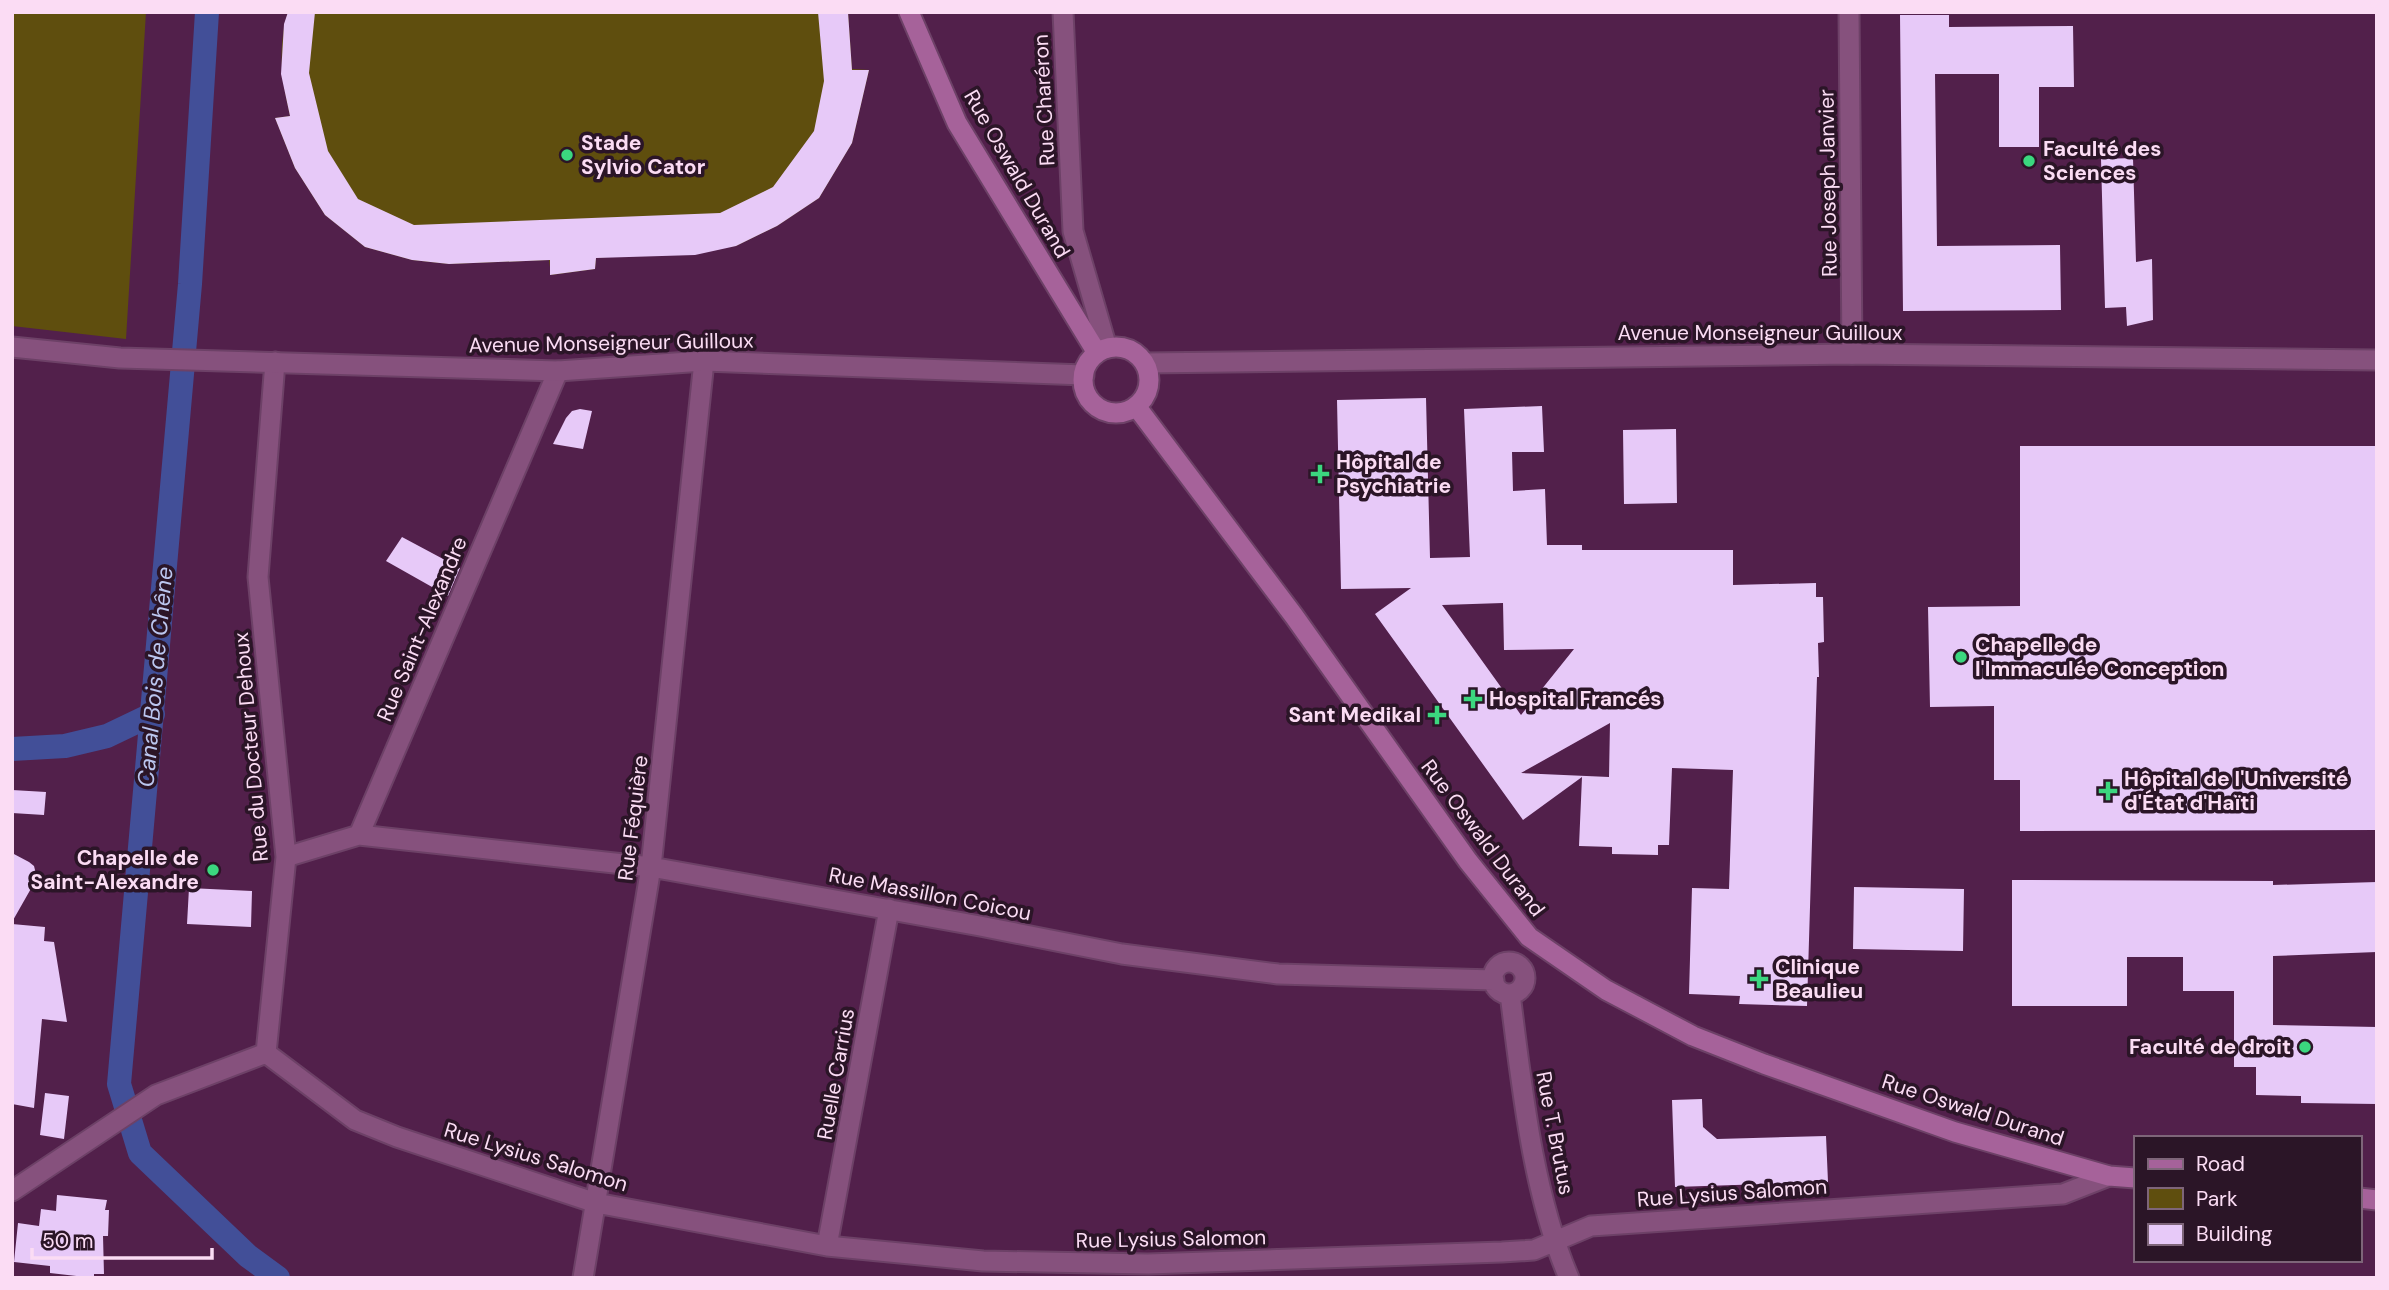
<svg xmlns="http://www.w3.org/2000/svg" width="2389" height="1290" viewBox="0 0 2389 1290" font-family="'DM Sans',sans-serif">
<rect width="100%" height="100%" fill="#52204b"/>
<path fill="#5f4e0e" d="M 12,12 L 146,12 L 126,339 L 12,326 Z
M 288,12 L 848,12 L 852,69 L 869,70 L 852,143 L 819,198 L 777,226 L 736,246 L 596,258 L 595,269 L 551,275 L 549,260 L 449,264 L 412,260 L 365,247 L 325,215 L 295,168 L 275,118 L 290,116 C 282,80 277,49 288,12 Z"/>
<g fill="none" stroke-linecap="round" stroke-linejoin="round">
<path stroke="#424f98" stroke-width="24" d="M 207,12 L 190,284 L 119,1084 L 140,1153 L 248,1256 L 278,1278
M 12,749 L 65,746 L 107,736 L 153,714"/>
</g>
<path fill="#e7c9f8" fill-rule="evenodd" d="M 288,12 L 315,12 L 309,73 L 328,151 L 358,199 L 414,225 L 720,213 L 773,187 L 814,131 L 824,81 L 818,12 L 848,12 L 852,70 L 869,70 L 852,143 L 819,198 L 777,226 L 736,246 L 695,255 L 596,258 L 595,269 L 550,275 L 550,260 L 449,264 L 412,260 L 365,247 L 325,215 L 295,168 L 275,118 L 290,116 L 281,74 L 284,24 Z
M 1900,15 L 1949,15 L 1949,27 L 2073,26 L 2074,87 L 2039,87 L 2039,147 L 1999,147 L 1999,74 L 1935,74 L 1937,246 L 2060,245 L 2061,310 L 1903,311 Z
M 2133,158 L 2136,262 L 2152,259 L 2153,320 L 2127,326 L 2126,307 L 2105,308 L 2101,159 Z
M 1426,398 L 1430,558 L 1470,557 L 1464,409 L 1542,406 L 1544,452 L 1512,452 L 1513,491 L 1545,489 L 1547,545 L 1582,545 L 1582,550 L 1733,550 L 1733,585 L 1816,583 L 1816,597 L 1823,597 L 1824,642 L 1818,643 L 1819,677 L 1817,677 L 1807,1006 L 1739,1004 L 1740,996 L 1689,994 L 1692,888 L 1729,889 L 1733,770 L 1672,768 L 1669,845 L 1658,845 L 1658,855 L 1612,854 L 1612,847 L 1579,846 L 1582,777 L 1523,820 L 1375,614 L 1411,588 L 1341,589 L 1337,400 ZM 1503,603 L 1504,650 L 1574,649 L 1521,715 L 1442,605 ZM 1610,723 L 1609,777 L 1521,773 Z
M 580,409 L 592,411 L 583,449 L 553,444 L 566,418 L 572,411 Z
M 1676,429 L 1677,503 L 1624,504 L 1623,430 Z
M 2020,446 L 2377,446 L 2377,830 L 2020,831 L 2020,780 L 1994,780 L 1994,706 L 1930,707 L 1928,607 L 2020,606 Z
M 402,537 L 460,568 L 448,596 L 386,561 Z
M 12,790 L 46,792 L 44,815 L 12,813 Z
M 12,853 L 29,862 L 34,866 L 37,878 L 12,922 Z
M 2012,880 L 2273,881 L 2273,885 L 2377,882 L 2377,952 L 2273,956 L 2273,1025 L 2377,1027 L 2377,1104 L 2301,1103 L 2301,1096 L 2256,1095 L 2256,1067 L 2234,1067 L 2234,991 L 2183,991 L 2183,957 L 2127,957 L 2127,1006 L 2012,1006 Z
M 1854,887 L 1964,889 L 1963,951 L 1853,949 Z
M 189,888 L 252,891 L 251,927 L 187,924 Z
M 12,924 L 45,927 L 44,941 L 54,942 L 67,1022 L 42,1019 L 34,1108 L 12,1104 Z
M 45,1093 L 69,1096 L 64,1139 L 40,1135 Z
M 1702,1099 L 1703,1127 L 1717,1139 L 1826,1136 L 1828,1182 L 1675,1187 L 1672,1100 Z
M 57,1195 L 107,1200 L 105,1210 L 109,1210 L 108,1236 L 103,1236 L 104,1274 L 94,1274 L 94,1278 L 50,1273 L 50,1266 L 14,1262 L 18,1223 L 39,1226 L 41,1209 L 56,1211 Z"/>
<g fill="none" stroke-linecap="round" stroke-linejoin="round">
<defs>
<path id="minor" d="M 1063,12 L 1073,231 L 1107,348
M 1849,12 L 1852,354
M 359,835 L 651,867 L 980,926 L 1122,954 L 1278,974 L 1494,980
M 286,857 L 359,835 L 558,371
M1493 978a16 16 0 1 1 32 0a16 16 0 1 1-32 0Z
M 1510,994 C 1522,1087 1532,1191 1569,1278
M 266,1053 L 355,1120 L 397,1137 L 596,1203 L 827,1246 L 983,1261 L 1148,1264 L 1502,1252 L 1534,1250 L 1591,1226 L 2063,1194 L 2109,1176
M 12,1191 L 156,1095 L 266,1053 L 286,857 L 258,577 L 275,362
M 827,1246 L 889,909
M 583,1278 L 651,867 L 704,361"/>
<path id="tertiary" d="M 12,347 L 120,358 L 558,371 L 704,361 L 1084,375
M 1145,363 L 1852,354 L 2377,360"/>
<path id="secondary" d="M 909,12 L 957,123 L 1097,353
M1083 380a33 33 0 1 1 66 0a33 33 0 1 1-66 0Z
M 1136,406 L 1294,616 L 1468,861 L 1529,937 L 1606,990 L 1693,1036 L 1764,1064 L 1955,1132 L 2109,1176 L 2135,1178
M 2359,1198 L 2377,1200"/>
</defs>
<use href="#minor" stroke="#6d4167" stroke-width="23"/>
<use href="#tertiary" stroke="#6d4167" stroke-width="23"/>
<use href="#secondary" stroke="#6d4167" stroke-width="23"/>
<use href="#minor" stroke="#86517d" stroke-width="19"/>
<use href="#tertiary" stroke="#86517d" stroke-width="19"/>
<use href="#secondary" stroke="#a6629a" stroke-width="19"/>
</g>
<g fill="#3bd77f" stroke="#2b1527" stroke-width="2.5">
<circle cx="567" cy="155" r="7"/>
<circle cx="2029" cy="161" r="7"/>
<path d="M1316.5 463.5h7v7h7v7h-7v7h-7v-7h-7v-7h7z"/>
<circle cx="1961" cy="657" r="7"/>
<path d="M1469.5 688.5h7v7h7v7h-7v7h-7v-7h-7v-7h7z"/>
<path d="M1433.5 704.5h7v7h7v7h-7v7h-7v-7h-7v-7h7z"/>
<path d="M2104.5 780.5h7v7h7v7h-7v7h-7v-7h-7v-7h7z"/>
<circle cx="213" cy="870" r="7"/>
<path d="M1755.5 968.5h7v7h7v7h-7v7h-7v-7h-7v-7h7z"/>
<circle cx="2305" cy="1047" r="7"/>
</g>
<g text-anchor="middle" stroke-width="7" stroke-linejoin="round" paint-order="stroke">
<g font-size="21" fill="#fbdcf4" stroke="#2b1527">
<text transform="translate(1044 100) rotate(-93)" y="7">Rue Charéron</text>
<text transform="translate(1017 174) rotate(60)" y="7">Rue Oswald Durand</text>
<text transform="translate(1828 183) rotate(-91)" y="7">Rue Joseph Janvier</text>
<text x="1760" y="340">Avenue Monseigneur Guilloux</text>
<text transform="translate(611 343) rotate(-1)" y="7">Avenue Monseigneur Guilloux</text>
<text transform="translate(422 629) rotate(-67)" y="7">Rue Saint-Alexandre</text>
<text transform="translate(251 747) rotate(-95)" y="7">Rue du Docteur Dehoux</text>
<text transform="translate(633 818) rotate(-83)" y="7">Rue Féquière</text>
<text transform="translate(1483 838) rotate(53)" y="7">Rue Oswald Durand</text>
<text transform="translate(930 894) rotate(11)" y="7">Rue Massillon Coicou</text>
<text transform="translate(836 1074) rotate(-80)" y="7">Ruelle Carrius</text>
<text transform="translate(1973 1110) rotate(18)" y="7">Rue Oswald Durand</text>
<text transform="translate(1555 1133) rotate(79)" y="7">Rue T. Brutus</text>
<text transform="translate(536 1157) rotate(17)" y="7">Rue Lysius Salomon</text>
<text transform="translate(1732 1193) rotate(-4)" y="7">Rue Lysius Salomon</text>
<text transform="translate(1171 1239) rotate(-1)" y="7">Rue Lysius Salomon</text>
</g>
<g font-size="21" font-weight="bold" fill="#fbdcf4" stroke="#2b1527" text-anchor="start">
<text x="581" y="150">Stade<tspan x="581" dy="24">Sylvio Cator</tspan></text>
<text x="2043" y="156">Faculté des<tspan x="2043" dy="24">Sciences</tspan></text>
<text x="1336" y="469">Hôpital de<tspan x="1336" dy="24">Psychiatrie</tspan></text>
<text x="1975" y="652">Chapelle de<tspan x="1975" dy="24">l'Immaculée Conception</tspan></text>
<text x="1489" y="706">Hospital Francés</text>
<text x="1421" y="722" text-anchor="end">Sant Medikal</text>
<text x="2124" y="786">Hôpital de l'Université<tspan x="2124" dy="24">d'État d'Haïti</tspan></text>
<text x="199" y="865" text-anchor="end">Chapelle de<tspan x="199" dy="24">Saint-Alexandre</tspan></text>
<text x="1775" y="974">Clinique<tspan x="1775" dy="24">Beaulieu</tspan></text>
<text x="2291" y="1054" text-anchor="end">Faculté de droit</text>
</g>
<g font-size="23" font-style="italic" fill="#bbc6ef" stroke="#2b1527">
<text transform="translate(155 677) rotate(-85)" y="8">Canal Bois de Chêne</text>
</g>
</g>
<rect width="2389" height="1290" fill="none" stroke="#fbdcf4" stroke-width="28"/>
<rect x="2134" y="1136" width="228" height="126" fill="#2b1527" stroke="#7e6579" stroke-width="2"/>
<rect x="2148" y="1159" width="35" height="10" fill="#a6629a" stroke="#7e6579" stroke-width="2"/>
<text x="2196" y="1171" font-size="21" fill="#fbdcf4">Road</text>
<rect x="2148" y="1188" width="35" height="21" fill="#5f4e0e" stroke="#7e6579" stroke-width="2"/>
<text x="2196" y="1206" font-size="21" fill="#fbdcf4">Park</text>
<rect x="2148" y="1224" width="35" height="21" fill="#e7c9f8" stroke="#7e6579" stroke-width="2"/>
<text x="2196" y="1241" font-size="21" fill="#fbdcf4">Building</text>
<path d="M32 1248v10h180v-10" fill="none" stroke="#fbdcf4" stroke-width="3.5"/>
<text x="42" y="1248" font-size="21" fill="#fbdcf4" stroke="#2b1527" stroke-width="5" paint-order="stroke">50 m</text>
</svg>
